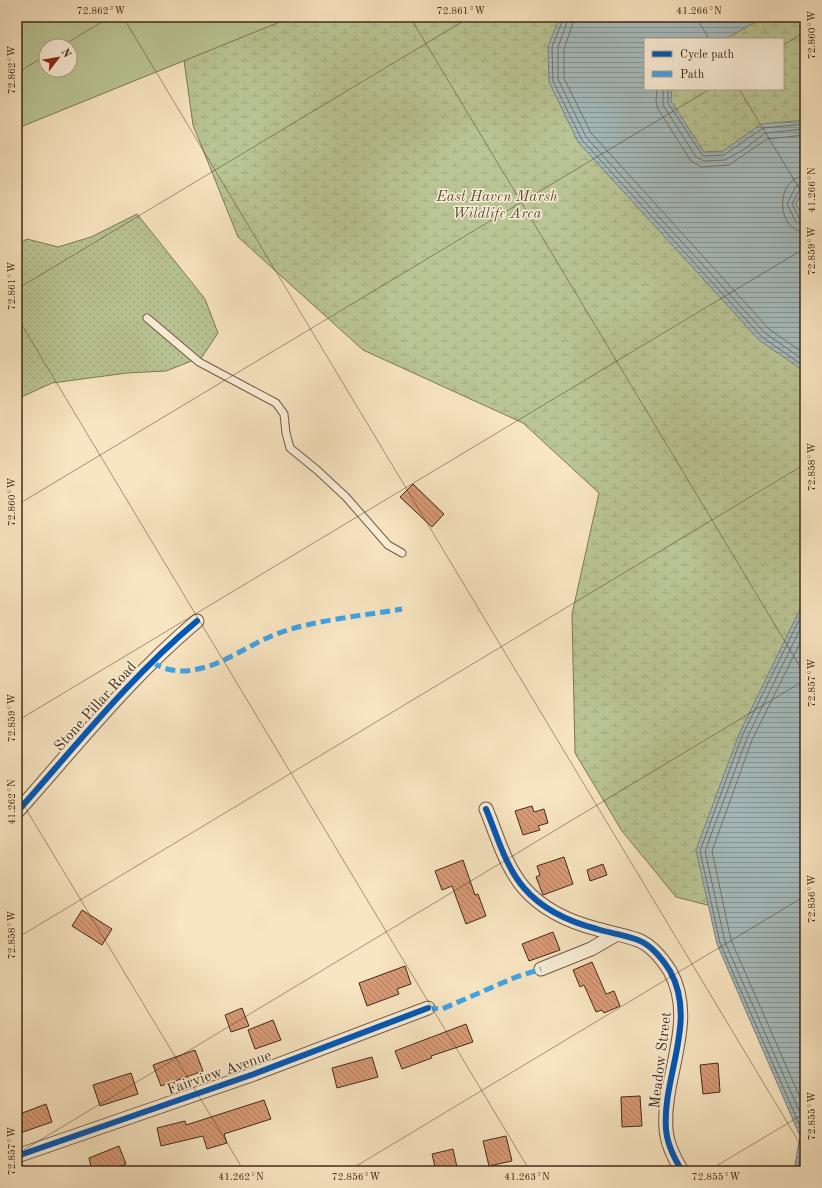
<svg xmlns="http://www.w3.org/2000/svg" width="822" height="1188" viewBox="0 0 822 1188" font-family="'Old Standard TT',serif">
<defs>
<pattern id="grass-dots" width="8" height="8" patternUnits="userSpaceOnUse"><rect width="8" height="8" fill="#bac595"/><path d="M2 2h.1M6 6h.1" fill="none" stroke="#a1a980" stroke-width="1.8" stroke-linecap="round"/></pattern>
<pattern id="wetland-marsh" width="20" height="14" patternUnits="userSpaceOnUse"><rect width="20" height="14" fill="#bac595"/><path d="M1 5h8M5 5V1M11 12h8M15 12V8" fill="none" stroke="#a1a980"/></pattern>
<pattern id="water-rules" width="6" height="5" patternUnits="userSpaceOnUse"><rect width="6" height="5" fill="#a5bcbf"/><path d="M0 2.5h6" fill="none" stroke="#88999a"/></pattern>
<pattern id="building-back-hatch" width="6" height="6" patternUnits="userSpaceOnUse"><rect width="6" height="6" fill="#d99b77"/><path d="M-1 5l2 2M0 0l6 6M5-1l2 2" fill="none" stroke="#b27f61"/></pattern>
</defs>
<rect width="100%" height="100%" fill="#f8e5c1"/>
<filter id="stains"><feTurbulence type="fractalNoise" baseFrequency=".005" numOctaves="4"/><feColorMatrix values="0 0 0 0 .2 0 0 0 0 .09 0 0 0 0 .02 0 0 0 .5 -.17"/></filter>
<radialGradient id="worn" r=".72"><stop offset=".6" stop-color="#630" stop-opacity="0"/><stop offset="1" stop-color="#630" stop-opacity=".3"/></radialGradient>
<path fill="url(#grass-dots)" stroke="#7e7858" d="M 137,214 L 205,299 L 218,333 L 202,357 L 166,371 L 127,373 L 52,383 L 17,399 L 17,245 L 27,239 L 58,247 L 91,237 Z"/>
<path fill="url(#wetland-marsh)" stroke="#7e7858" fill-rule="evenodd" d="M 178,17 L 805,17 L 805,930 L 676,897 L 622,831 L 575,753 L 572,614 L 599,493 L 523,423 L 363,350 L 238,237 L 193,125 ZM 645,39 L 783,39 L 783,89 L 645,89 Z"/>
<path fill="#bac595" stroke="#7e7858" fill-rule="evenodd" d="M 17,17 L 292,17 L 18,128 ZM 46,46 L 70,46 L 70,70 L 46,70 Z"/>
<path fill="url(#water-rules)" stroke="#7d827d" d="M 560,17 L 764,17 L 726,39 L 645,39 L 645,89 L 672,89 L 671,101 L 704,152 L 723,151 L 761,124 L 805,120 L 805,187 L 796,204 L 805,220 L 805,372 L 759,340 L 578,142 L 549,82 L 548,46 Z
M 805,599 L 805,1171 L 794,1171 L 800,1136 L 717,944 L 696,850 L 739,734 Z"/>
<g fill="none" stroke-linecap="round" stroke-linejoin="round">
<path stroke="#74736c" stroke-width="1" d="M 564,17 L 552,47 L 553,81 L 582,140 L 762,337 L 805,367
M 569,17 L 558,47 L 558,79 L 586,137 L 765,333 L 805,361
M 575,17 L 564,49 L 564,78 L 591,133 L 769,329 L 805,354
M 657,89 L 656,101 L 658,109 L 691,161 L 702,167 L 729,165 L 767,139 L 805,135
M 663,89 L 663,105 L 696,157 L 704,161 L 725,160 L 743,150 L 765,133 L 805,129
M 668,89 L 668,103 L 703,156 L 724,155 L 763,128 L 805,124
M 805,176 C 775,177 775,231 805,232
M 805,182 L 796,186 L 787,204 L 796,222 L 805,226
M 805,187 L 800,189 L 792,204 L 800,219 L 805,221
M 805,619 L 747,738 L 705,851 L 725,942 L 805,1124
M 805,633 L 752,740 L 712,851 L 731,940 L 805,1109
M 798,1171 L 804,1135 L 720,943 L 700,851 L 742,736 L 805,608"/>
</g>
<path fill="url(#building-back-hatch)" stroke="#422a1a" d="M 413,484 L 444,514 L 432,527 L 400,497 Z
M 532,806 L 534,812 L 544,809 L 548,823 L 538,826 L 540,830 L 523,835 L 515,811 Z
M 564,857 L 573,884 L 543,895 L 536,877 L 540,875 L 537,866 Z
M 463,860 L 475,895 L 478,894 L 486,916 L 466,924 L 452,886 L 442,890 L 435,871 Z
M 603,864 L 607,875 L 590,881 L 587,870 Z
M 82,910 L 112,929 L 102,945 L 72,926 Z
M 553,932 L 560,950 L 529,961 L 522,944 Z
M 592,962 L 606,994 L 614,991 L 620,1006 L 604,1013 L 602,1010 L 596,1012 L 584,985 L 580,987 L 573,970 Z
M 405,966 L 411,984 L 397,989 L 399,994 L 367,1006 L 359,983 Z
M 242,1008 L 249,1026 L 231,1032 L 225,1015 Z
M 273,1020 L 281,1040 L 255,1049 L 248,1030 Z
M 466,1024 L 473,1042 L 431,1056 L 432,1058 L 402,1069 L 395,1051 Z
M 195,1050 L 203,1071 L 161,1086 L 153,1065 Z
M 372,1057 L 378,1077 L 337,1088 L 332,1068 Z
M 718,1063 L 720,1092 L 703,1094 L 700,1065 Z
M 131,1073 L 138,1094 L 100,1106 L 93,1085 Z
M 640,1096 L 642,1126 L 622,1127 L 621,1097 Z
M 264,1100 L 271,1119 L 224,1134 L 227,1143 L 207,1149 L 203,1136 L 161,1146 L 157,1128 L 185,1121 L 186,1125 Z
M 46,1104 L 52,1122 L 17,1134 L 17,1115 Z
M 506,1136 L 512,1161 L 489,1166 L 483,1141 Z
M 119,1146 L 126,1164 L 107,1171 L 92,1171 L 89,1158 Z
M 453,1149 L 457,1167 L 436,1171 L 432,1154 Z"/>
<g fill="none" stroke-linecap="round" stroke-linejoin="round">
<defs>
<path id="service" d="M 147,318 L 199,362 L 276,403 L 284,414 L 286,433 L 290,448 L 317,470 L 346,497 L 388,545 L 402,553"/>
<path id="minor" d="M 486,809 C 497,835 505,866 524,888 C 542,909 570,922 597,929 C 610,933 625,935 638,940 C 651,945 663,960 670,971 C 698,1021 662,1077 666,1129 C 667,1144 674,1158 682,1171
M 17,812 C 75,747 130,677 197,621
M 541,969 L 591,949 L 617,934
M 17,1156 L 254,1074 L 428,1008"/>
</defs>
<use href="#service" stroke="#705944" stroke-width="9"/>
<use href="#minor" stroke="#705944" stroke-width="15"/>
<use href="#service" stroke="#faeed7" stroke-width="7"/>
<use href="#minor" stroke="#faeed7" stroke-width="13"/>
<path stroke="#3fa3ea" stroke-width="5" stroke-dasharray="10 5" stroke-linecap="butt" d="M 152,662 C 167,672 184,673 202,668 C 227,662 249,645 274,635 C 311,620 362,616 402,609
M 428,1008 L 442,1009 L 516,977 L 541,969"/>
<defs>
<path id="cycleway" d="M 486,809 C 497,835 505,866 524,888 C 542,909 570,922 597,929 C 610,933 625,935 638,940 C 651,945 663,960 670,971 C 698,1021 662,1077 666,1129 C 667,1144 674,1158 682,1171
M 17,812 C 75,747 130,677 197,621
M 17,1156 L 254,1074 L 428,1008"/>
</defs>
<use href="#cycleway" stroke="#faeed7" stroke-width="8"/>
<use href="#cycleway" stroke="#0057b8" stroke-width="6"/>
</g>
<path fill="none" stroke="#422a1a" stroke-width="1" stroke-opacity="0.45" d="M 123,17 L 805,1152M 410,17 L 805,675M 696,17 L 709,39M 783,45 L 805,32M 62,46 L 110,17M 17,73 L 46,55M 739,89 L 805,198M 17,289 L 470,17M 17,317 L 530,1171M 17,505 L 710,89M 17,721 L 805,248M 17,794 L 244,1171M 17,938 L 805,464M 17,1154 L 805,680M 348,1171 L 805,896M 708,1171 L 805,1113"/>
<g text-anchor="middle" stroke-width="3" stroke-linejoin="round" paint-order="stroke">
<g font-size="15" font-style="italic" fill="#605139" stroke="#faeed7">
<text x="497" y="201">East Haven Marsh<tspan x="497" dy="17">Wildlife Area</tspan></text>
</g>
<g font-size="15" fill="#422a1a" stroke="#faeed7">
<text transform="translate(95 706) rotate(-48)" y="5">Stone Pillar Road</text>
<text transform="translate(660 1060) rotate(-83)" y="5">Meadow Street</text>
<text transform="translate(219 1072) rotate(-19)" y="5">Fairview Avenue</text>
</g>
</g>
<rect width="822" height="1188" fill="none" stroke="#f8e5c1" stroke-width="44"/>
<rect x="644" y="38" width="140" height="52" fill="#faeed7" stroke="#b0a08b"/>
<rect x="652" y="51" width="20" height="6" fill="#0057b8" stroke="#b0a08b"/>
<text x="680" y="58" font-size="12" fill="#422a1a">Cycle path</text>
<rect x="652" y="71" width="20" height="6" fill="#3fa3ea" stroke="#b0a08b"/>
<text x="680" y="78" font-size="12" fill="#422a1a">Path</text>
<g transform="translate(58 58) rotate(59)"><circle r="19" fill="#faeed7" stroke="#b0a08b"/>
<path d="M0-3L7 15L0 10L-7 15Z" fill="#8f2418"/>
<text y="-6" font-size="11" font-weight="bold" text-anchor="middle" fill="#422a1a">N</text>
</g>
<rect x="22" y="22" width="778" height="1144" fill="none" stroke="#422a1a" stroke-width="1.5"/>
<g font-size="10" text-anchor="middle" fill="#422a1a">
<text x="101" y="14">72.862°W</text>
<text x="461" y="14">72.861°W</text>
<text x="699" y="14">41.266°N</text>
<text transform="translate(811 35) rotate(-90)" y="4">72.860°W</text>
<text transform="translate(11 70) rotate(-90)" y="4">72.862°W</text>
<text transform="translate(811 190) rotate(-90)" y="4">41.266°N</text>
<text transform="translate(811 251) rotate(-90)" y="4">72.859°W</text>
<text transform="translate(11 286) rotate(-90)" y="4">72.861°W</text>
<text transform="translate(811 467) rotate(-90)" y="4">72.858°W</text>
<text transform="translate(11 502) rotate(-90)" y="4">72.860°W</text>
<text transform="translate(811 683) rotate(-90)" y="4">72.857°W</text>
<text transform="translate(11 718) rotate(-90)" y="4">72.859°W</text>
<text transform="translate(11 802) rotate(-90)" y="4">41.262°N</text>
<text transform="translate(811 899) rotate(-90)" y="4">72.856°W</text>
<text transform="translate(11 935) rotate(-90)" y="4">72.858°W</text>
<text transform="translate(811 1116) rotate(-90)" y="4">72.855°W</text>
<text transform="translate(11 1151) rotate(-90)" y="4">72.857°W</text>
<text x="241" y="1180">41.262°N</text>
<text x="356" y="1180">72.856°W</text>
<text x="527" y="1180">41.263°N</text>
<text x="716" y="1180">72.855°W</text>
</g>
<rect width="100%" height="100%" filter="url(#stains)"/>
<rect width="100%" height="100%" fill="url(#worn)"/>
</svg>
